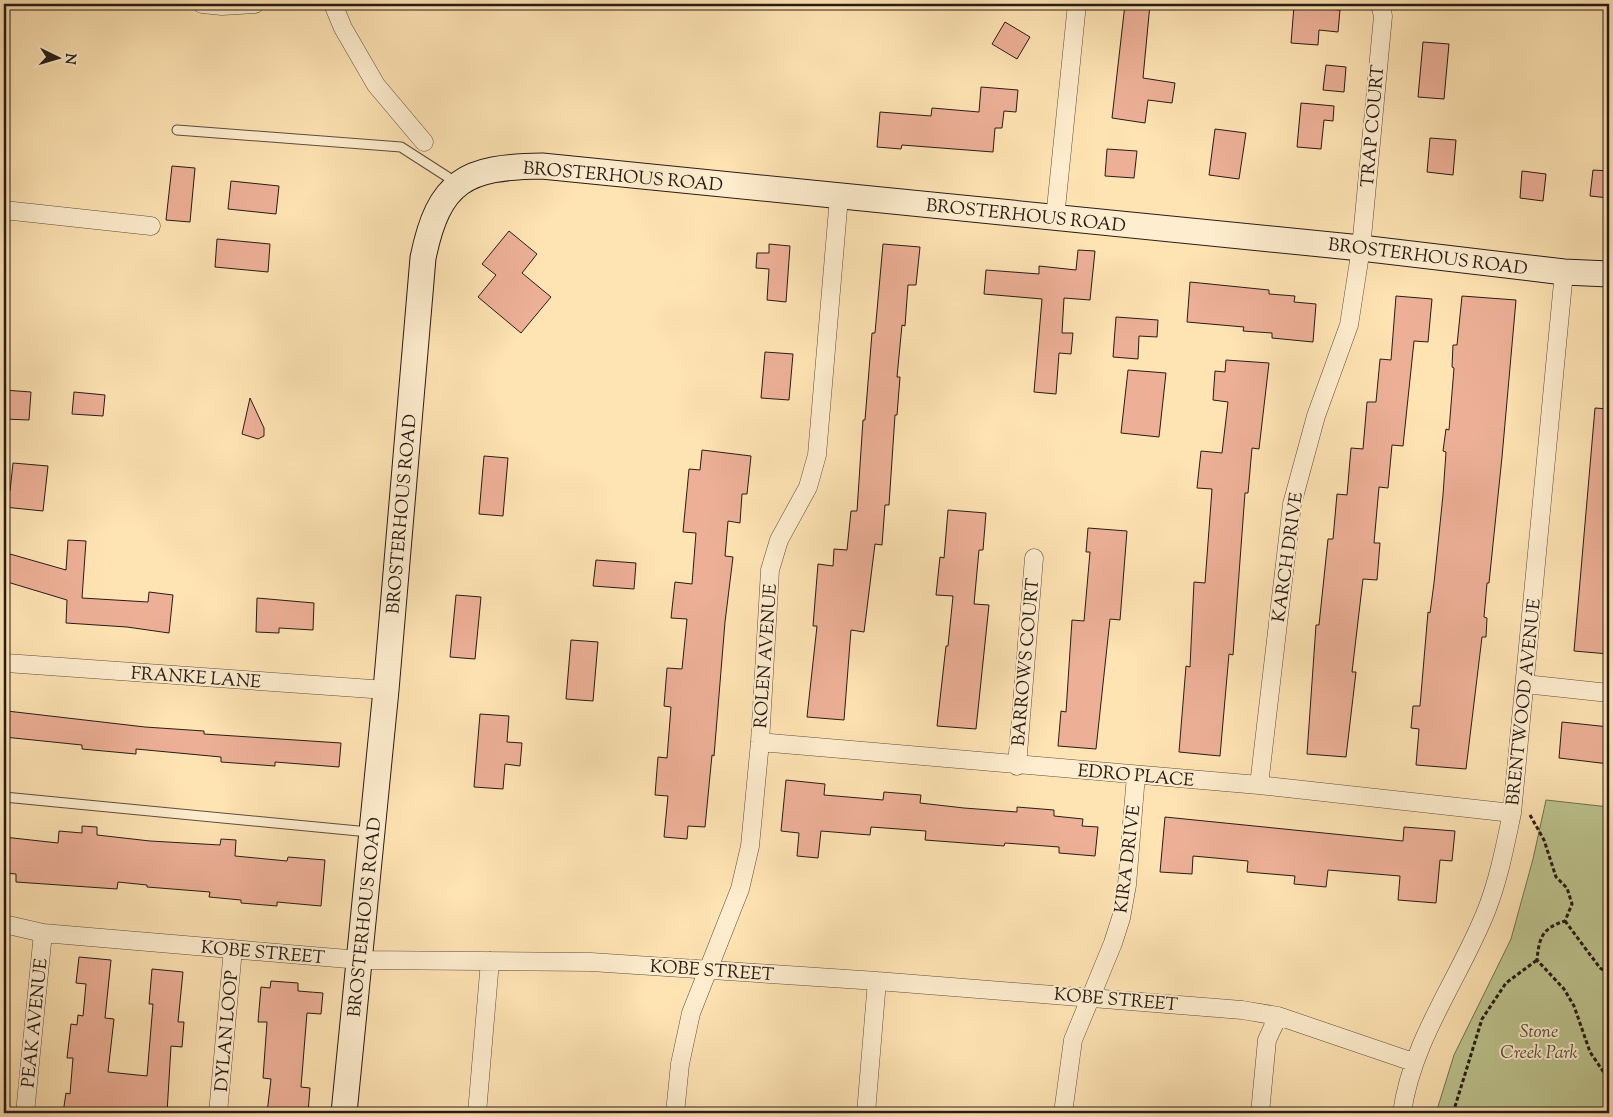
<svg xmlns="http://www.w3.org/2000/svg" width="1613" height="1117" viewBox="0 0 1613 1117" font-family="'Sorts Mill Goudy',serif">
<rect width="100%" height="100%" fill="#fee3b3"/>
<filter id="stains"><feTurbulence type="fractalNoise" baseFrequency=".004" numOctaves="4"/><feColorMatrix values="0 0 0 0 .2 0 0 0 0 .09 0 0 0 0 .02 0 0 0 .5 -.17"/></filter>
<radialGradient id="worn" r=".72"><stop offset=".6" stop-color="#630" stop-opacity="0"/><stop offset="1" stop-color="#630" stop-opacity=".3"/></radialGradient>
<path fill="#bdc48f" stroke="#727052" d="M 1546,800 L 1609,807 L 1609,1113 L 1436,1113 L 1454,1055 L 1511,939 L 1533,859 Z"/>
<path fill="#edb097" stroke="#271c16" d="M 1125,4 L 1150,4 L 1143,78 L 1175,83 L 1172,103 L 1148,100 L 1145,123 L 1112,118 Z
M 1294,6 L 1340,10 L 1338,32 L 1319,30 L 1318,45 L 1291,43 Z
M 1005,22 L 1030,37 L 1017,59 L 992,44 Z
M 1423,42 L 1449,44 L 1444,99 L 1418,97 Z
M 1326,65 L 1346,67 L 1344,92 L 1323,90 Z
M 981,87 L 1018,90 L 1016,112 L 1004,111 L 1002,128 L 995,128 L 993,152 L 902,145 L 901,149 L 877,147 L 880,112 L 931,116 L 932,108 L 979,112 Z
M 1301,103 L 1334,106 L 1333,121 L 1324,120 L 1321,149 L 1297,147 Z
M 1215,129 L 1246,133 L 1239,179 L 1209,175 Z
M 1430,138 L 1456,140 L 1453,175 L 1427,172 Z
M 1107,149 L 1137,151 L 1134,178 L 1105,176 Z
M 172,166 L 195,168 L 190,222 L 166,220 Z
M 1593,170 L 1609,171 L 1609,198 L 1590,196 Z
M 1522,171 L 1546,174 L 1543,201 L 1520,198 Z
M 231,181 L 279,186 L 276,214 L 228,209 Z
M 509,231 L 537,254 L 522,273 L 551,297 L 521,333 L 478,297 L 496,275 L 482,264 Z
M 217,239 L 270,244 L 268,272 L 215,267 Z
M 769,244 L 790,246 L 786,302 L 767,300 L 769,269 L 756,268 L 757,253 L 769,253 Z
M 883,244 L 920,247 L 916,285 L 908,285 L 905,326 L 902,325 L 897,377 L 900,377 L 897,415 L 895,415 L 889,505 L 885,505 L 882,545 L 875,544 L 864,632 L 851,630 L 844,720 L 807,717 L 817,626 L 813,626 L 818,564 L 833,566 L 834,549 L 847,550 L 851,511 L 857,511 L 863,420 L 865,420 L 872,333 L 875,333 Z
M 1078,250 L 1095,251 L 1090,300 L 1064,298 L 1062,333 L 1073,333 L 1071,354 L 1059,353 L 1056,394 L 1034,392 L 1042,299 L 984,294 L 986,270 L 1039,274 L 1039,266 L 1076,270 Z
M 1190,282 L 1269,290 L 1269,294 L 1295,296 L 1294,302 L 1316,304 L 1313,342 L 1272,338 L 1272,333 L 1243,331 L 1244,327 L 1187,322 Z
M 1396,296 L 1432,299 L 1428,342 L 1414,341 L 1403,446 L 1392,445 L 1388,488 L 1379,487 L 1374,543 L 1380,543 L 1377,580 L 1363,579 L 1352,672 L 1356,672 L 1346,757 L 1307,754 L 1316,625 L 1319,625 L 1328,539 L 1333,539 L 1337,494 L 1347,495 L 1351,448 L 1363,449 L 1367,402 L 1376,402 L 1380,359 L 1391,360 Z
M 1462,296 L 1516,300 L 1502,457 L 1489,583 L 1487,583 L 1484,617 L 1487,618 L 1486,637 L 1482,637 L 1466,769 L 1416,765 L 1419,729 L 1411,728 L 1413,706 L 1420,706 L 1428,612 L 1430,613 L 1434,583 L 1443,495 L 1446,452 L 1443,451 L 1446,429 L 1449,430 L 1454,368 L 1452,367 L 1453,345 L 1457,345 Z
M 1116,317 L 1158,320 L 1157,337 L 1139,336 L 1138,359 L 1113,357 Z
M 765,352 L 793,354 L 789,400 L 761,398 Z
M 1226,360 L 1269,363 L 1259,449 L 1252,448 L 1248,493 L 1245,493 L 1233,655 L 1229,654 L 1220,756 L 1179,752 L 1186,666 L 1190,667 L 1194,582 L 1205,583 L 1212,489 L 1197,488 L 1201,451 L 1222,453 L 1228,402 L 1213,400 L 1215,371 L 1225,372 Z
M 1128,370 L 1166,373 L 1159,437 L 1121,433 Z
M 4,390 L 31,392 L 29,420 L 4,419 Z
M 74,392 L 105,395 L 103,416 L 72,414 Z
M 250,398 L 264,428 L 264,436 L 258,439 L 242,434 Z
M 1595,408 L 1609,409 L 1609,654 L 1574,651 Z
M 702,450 L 751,456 L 747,494 L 742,494 L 740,523 L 728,521 L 725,556 L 733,557 L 725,622 L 714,756 L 712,755 L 705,827 L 688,826 L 687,839 L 664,837 L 668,796 L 655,795 L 658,757 L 667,758 L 671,707 L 664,706 L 667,668 L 682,669 L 687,619 L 671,618 L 675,582 L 692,584 L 696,533 L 683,532 L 689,469 L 700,470 Z
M 484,456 L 508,458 L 503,516 L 479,514 Z
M 13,463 L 48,466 L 43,511 L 4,507 L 4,490 L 10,491 Z
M 948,510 L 986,513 L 983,550 L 979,550 L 974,604 L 989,605 L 976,729 L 937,726 L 946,646 L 948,646 L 953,596 L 936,595 L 940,557 L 944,558 Z
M 1088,528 L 1127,531 L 1120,620 L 1110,619 L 1096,749 L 1058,746 L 1061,711 L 1066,712 L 1072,620 L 1084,621 L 1090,552 L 1086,552 Z
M 68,540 L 86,541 L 82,598 L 148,602 L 149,592 L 173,595 L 169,633 L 127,627 L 66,623 L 67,600 L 4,581 L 10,554 L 66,570 Z
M 596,560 L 636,563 L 634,589 L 593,586 Z
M 456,595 L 481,597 L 475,659 L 450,657 Z
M 257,598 L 314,603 L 313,630 L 279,628 L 279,633 L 256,632 Z
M 571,640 L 598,642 L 593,701 L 566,699 Z
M 7,711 L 145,727 L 204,731 L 204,734 L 341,743 L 339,767 L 275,762 L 275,766 L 221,762 L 221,757 L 136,749 L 136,754 L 82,749 L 82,745 L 4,737 Z
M 480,714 L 509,716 L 507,742 L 522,743 L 520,766 L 505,764 L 503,789 L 474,787 Z
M 1562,722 L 1609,727 L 1609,764 L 1559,758 Z
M 786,780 L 825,784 L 824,795 L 883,800 L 884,792 L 921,795 L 920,803 L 964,808 L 1017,812 L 1017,807 L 1054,810 L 1054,816 L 1083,819 L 1082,826 L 1098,827 L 1095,856 L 1059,853 L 1059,847 L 1005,843 L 1004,846 L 925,840 L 926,831 L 871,827 L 870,835 L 821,831 L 818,858 L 797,856 L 799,833 L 781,831 Z
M 1165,817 L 1403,841 L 1404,827 L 1455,831 L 1452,861 L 1440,860 L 1436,903 L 1398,900 L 1400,876 L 1328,870 L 1326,887 L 1294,884 L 1295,876 L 1247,872 L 1248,861 L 1193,856 L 1192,874 L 1160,872 Z
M 82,826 L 97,827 L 97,835 L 150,841 L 220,845 L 221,839 L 236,840 L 235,856 L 287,861 L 288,857 L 325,860 L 321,906 L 277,902 L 277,906 L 241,903 L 241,900 L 209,897 L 210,892 L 147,887 L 147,885 L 118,882 L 117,889 L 16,882 L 16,874 L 4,873 L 4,837 L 58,843 L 59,831 L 82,833 Z
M 79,957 L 111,960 L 105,1018 L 114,1019 L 108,1072 L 147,1076 L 153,1004 L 149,1004 L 152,969 L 183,972 L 178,1022 L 184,1022 L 182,1047 L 171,1046 L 167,1113 L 63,1113 L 66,1093 L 70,1094 L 73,1058 L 67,1058 L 71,1024 L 77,1025 L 78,1015 L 83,1016 L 86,984 L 76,983 Z
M 271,981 L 298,983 L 298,991 L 323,993 L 321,1014 L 307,1013 L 301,1087 L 310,1088 L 308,1113 L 267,1113 L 271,1079 L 263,1078 L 267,1022 L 258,1022 L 261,987 L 270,988 Z"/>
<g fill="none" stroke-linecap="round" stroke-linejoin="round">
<defs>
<path id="lane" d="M 177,130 L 401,147 L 457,183
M 4,797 L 369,832"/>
<path id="street" d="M 202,4 L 222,6 L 255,4
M 333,4 L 343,28 L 376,85 L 424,142
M 4,210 L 151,226
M 1055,218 L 1077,4
M 6,663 L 386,690
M 1525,684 L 1609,693
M 760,742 L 1259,785 L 1512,813
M 1017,766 L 1034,558
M 1259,785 L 1292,504 L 1316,416 L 1349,325 L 1361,248 L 1383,16 L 1380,4
M 4,924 L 43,933 L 360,960 L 591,962 L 877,981 L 1242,1010 L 1278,1016 L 1413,1062
M 25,1113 L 43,933
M 218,1113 L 233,949
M 477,1113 L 490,961
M 675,1113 L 680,1064 L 691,1013 L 740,889 L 750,846 L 760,742 L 770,570 L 779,540 L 808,487 L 817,455 L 839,197
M 866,1113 L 877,981
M 1063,1113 L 1073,1040 L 1113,943 L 1121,918 L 1127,885 L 1136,775
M 1260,1113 L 1267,1040 L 1278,1016
M 1402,1113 C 1412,1039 1460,978 1487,909 C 1499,878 1505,846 1512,813 L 1564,272"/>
<path id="secondary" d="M 344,1113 L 386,690 L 423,258 C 439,180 466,167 542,166 L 1361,248 L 1564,272 L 1609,274"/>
</defs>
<use href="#lane" stroke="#5d4e3d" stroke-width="11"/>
<use href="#street" stroke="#5d4e3d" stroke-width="19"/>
<use href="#secondary" stroke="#271c16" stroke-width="27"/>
<path stroke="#271c16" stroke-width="3" stroke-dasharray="4 2.5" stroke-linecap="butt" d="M 1530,815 L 1544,840 L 1556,877 L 1567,888 L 1572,904 L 1565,921 C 1542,928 1539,938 1537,960 L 1564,989 L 1574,1006 L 1590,1052 L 1609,1080
M 1565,921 L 1600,968 L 1609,973
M 1453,1113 L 1482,1019 L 1506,983 L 1537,960"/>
<use href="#lane" stroke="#feedce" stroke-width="9"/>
<use href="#street" stroke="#feedce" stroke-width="18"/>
<use href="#secondary" stroke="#feedce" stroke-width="25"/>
</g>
<g text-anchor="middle" stroke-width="4" stroke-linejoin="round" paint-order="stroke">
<g font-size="18" fill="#271c16" stroke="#feedce">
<text transform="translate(1372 126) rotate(-85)" y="6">TRAP COURT</text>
<text transform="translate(623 176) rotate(5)" y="6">BROSTERHOUS ROAD</text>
<text transform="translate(1026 215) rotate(6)" y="6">BROSTERHOUS ROAD</text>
<text transform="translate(1428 256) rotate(7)" y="6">BROSTERHOUS ROAD</text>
<text transform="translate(401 514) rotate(-85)" y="6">BROSTERHOUS ROAD</text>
<text transform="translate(1287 557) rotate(-82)" y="6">KARCH DRIVE</text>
<text transform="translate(765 656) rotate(-86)" y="6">ROLEN AVENUE</text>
<text transform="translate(1025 662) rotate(-85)" y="6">BARROWS COURT</text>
<text transform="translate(196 677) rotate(4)" y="6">FRANKE LANE</text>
<text transform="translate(1523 702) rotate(-84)" y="6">BRENTWOOD AVENUE</text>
<text transform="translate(1136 775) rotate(5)" y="6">EDRO PLACE</text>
<text transform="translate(1127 859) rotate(-83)" y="6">KIRA DRIVE</text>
<text transform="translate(364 917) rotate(-84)" y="6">BROSTERHOUS ROAD</text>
<text transform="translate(263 952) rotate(5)" y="6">KOBE STREET</text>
<text transform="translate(712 970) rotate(4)" y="6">KOBE STREET</text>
<text transform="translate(1116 999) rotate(5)" y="6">KOBE STREET</text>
<text transform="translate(34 1023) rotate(-84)" y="6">PEAK AVENUE</text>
<text transform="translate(226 1031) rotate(-85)" y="6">DYLAN LOOP</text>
</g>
<g font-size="18" font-style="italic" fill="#544e3a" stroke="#feedce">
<text x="1539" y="1037">Stone<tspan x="1539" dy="21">Creek Park</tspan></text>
</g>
</g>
<rect width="1613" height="1117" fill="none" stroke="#fee3b3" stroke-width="20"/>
<rect x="5" y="5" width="1603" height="1107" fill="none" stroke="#271c16" stroke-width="2.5"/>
<rect x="10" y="10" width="1593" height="1097" fill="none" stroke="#271c16"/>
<g transform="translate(58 58) rotate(95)" stroke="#feedce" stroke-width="4" paint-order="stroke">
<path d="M0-4L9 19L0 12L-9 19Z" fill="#271c16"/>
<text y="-8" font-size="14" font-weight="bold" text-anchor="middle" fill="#271c16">N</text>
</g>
<rect width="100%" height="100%" filter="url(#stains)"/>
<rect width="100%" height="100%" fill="url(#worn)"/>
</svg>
